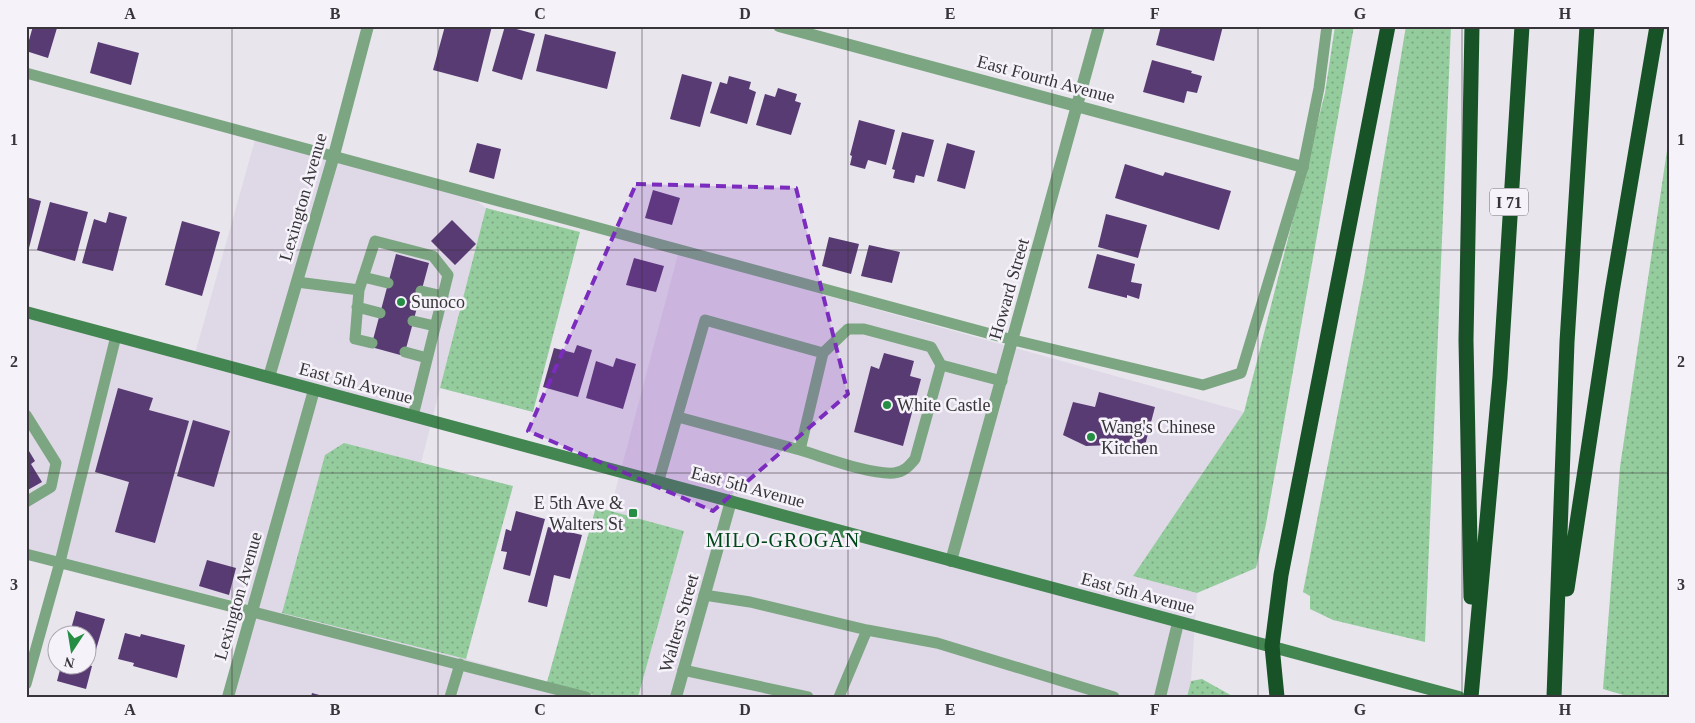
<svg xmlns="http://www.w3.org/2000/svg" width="1695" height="723" viewBox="0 0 1695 723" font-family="'Times New Roman',serif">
<defs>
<pattern id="grass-dots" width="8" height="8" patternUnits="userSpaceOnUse" patternTransform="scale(1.25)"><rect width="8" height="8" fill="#95cc9d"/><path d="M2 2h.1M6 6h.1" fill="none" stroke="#7aa681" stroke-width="1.8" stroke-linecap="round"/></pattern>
</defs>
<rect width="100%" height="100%" fill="#e8e5ed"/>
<path fill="#dfd8e7" d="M 257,133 L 470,196 L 486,208 L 421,463 L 344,443 L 282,613 L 466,659 L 601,697 L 231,697 L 256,606 L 26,550 L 26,316 L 193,361 Z
M 678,254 L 1244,412 L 1133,576 L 1197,593 L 1191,681 L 1187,697 L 638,697 L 684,531 L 610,511 Z"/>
<path fill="url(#grass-dots)" d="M 1335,26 L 1354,26 L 1266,524 L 1256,568 L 1197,593 L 1133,576 L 1244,412 L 1325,93 Z
M 1406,26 L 1451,26 L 1425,642 L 1333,620 L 1310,609 L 1310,596 L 1303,592 L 1364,278 Z
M 1669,137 L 1669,697 L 1630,697 L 1603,689 L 1620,467 Z
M 486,208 L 580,232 L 533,412 L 440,388 Z
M 344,443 L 513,486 L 466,659 L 282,613 L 325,455 Z
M 596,507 L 684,531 L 638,697 L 601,697 L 547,682 Z
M 1202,679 L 1234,697 L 1187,697 L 1191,681 Z"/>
<path fill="#593b74" d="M 33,26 L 57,28 L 48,58 L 26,51 Z
M 445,26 L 492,26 L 478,82 L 433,70 Z
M 505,26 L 535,34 L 522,80 L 492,71 Z
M 1161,26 L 1223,26 L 1214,61 L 1156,45 Z
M 545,34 L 616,52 L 607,89 L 536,71 Z
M 98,42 L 139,53 L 131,85 L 90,73 Z
M 1152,60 L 1192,71 L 1191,73 L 1202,76 L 1197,93 L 1187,91 L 1184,103 L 1143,92 Z
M 682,74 L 712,82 L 700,127 L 670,119 Z
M 729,76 L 751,82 L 749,89 L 756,92 L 747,124 L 710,113 L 720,82 L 727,84 Z
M 778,88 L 797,94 L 795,101 L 801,103 L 791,135 L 756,125 L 765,94 L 775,97 Z
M 859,120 L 895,130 L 886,165 L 868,160 L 865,169 L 850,165 L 852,156 L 850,155 Z
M 902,132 L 934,140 L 924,177 L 916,175 L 914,183 L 893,178 L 895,170 L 892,169 Z
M 477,143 L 501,149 L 494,179 L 469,172 Z
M 947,143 L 975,151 L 965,189 L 937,181 Z
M 1125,164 L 1163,176 L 1165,172 L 1231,191 L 1219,230 L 1115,198 Z
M 653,190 L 680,198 L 672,225 L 645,218 Z
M 26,197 L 41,201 L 29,248 L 26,248 Z
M 50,202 L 88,212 L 75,261 L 37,250 Z
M 109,212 L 127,217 L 113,271 L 82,263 L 94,219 L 106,223 Z
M 1106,214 L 1147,225 L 1138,258 L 1098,247 Z
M 452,220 L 476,244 L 455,265 L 431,241 Z
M 182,221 L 220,232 L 202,296 L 165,285 Z
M 829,237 L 859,244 L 851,274 L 822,266 Z
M 869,245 L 900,252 L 892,283 L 861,276 Z
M 396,254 L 429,263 L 404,356 L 371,347 Z
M 1097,254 L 1135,264 L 1131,282 L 1142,284 L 1139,299 L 1127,295 L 1127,298 L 1088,288 Z
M 634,258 L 664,266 L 656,292 L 626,285 Z
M 577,345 L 592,350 L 578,397 L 543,387 L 554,348 L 574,353 Z
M 884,353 L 914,361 L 910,376 L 921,379 L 903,446 L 854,432 L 871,366 L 879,369 Z
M 616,358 L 636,364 L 623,409 L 586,398 L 596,361 L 613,367 Z
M 118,388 L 153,398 L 149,410 L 189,421 L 155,543 L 115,532 L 129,482 L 95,472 Z
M 1099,392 L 1155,407 L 1144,449 L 1113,441 L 1112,445 L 1086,446 L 1063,435 L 1073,402 L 1095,407 Z
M 193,420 L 230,431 L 214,487 L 177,476 Z
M 26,446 L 35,461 L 31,464 L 42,482 L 26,491 Z
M 516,511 L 545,519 L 530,576 L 503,569 L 507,552 L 501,551 L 506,529 L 511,531 Z
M 548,527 L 582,535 L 570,579 L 554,575 L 547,607 L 528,602 Z
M 207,560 L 236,568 L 229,595 L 199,586 Z
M 76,611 L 105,619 L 95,653 L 88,651 L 88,636 L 69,636 Z
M 125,633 L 140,637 L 141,634 L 185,645 L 177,678 L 133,666 L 134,663 L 118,659 Z
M 88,665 L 92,666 L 86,689 L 57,681 L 61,666 Z
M 312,693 L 323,696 L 323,697 L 311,697 Z"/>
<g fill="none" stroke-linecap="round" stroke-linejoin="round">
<path stroke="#7ca682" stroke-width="11" d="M 26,73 L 1013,340 L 1203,385 L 1241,373 L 1303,167 L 1319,88 L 1327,26
M 363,277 L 388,283
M 297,282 L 359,290 L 375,241 L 433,256 L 448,275 L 413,416
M 359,290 L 355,339 L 372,343
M 421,291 L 443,296
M 357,307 L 380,313
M 413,321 L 435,326
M 405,352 L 427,358
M 26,415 L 56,463 L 51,487 L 26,502
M 678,417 L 800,450 L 823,353 L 848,329 L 864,329 L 931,347 L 941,365 L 1002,381
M 800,450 C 824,457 870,475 894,473 C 904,472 909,466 915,459 L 941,365
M 659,480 L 705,320 L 823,353
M 26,554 L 586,697
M 704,595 L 750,602 L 867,630 L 937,643 L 1114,697
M 683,670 L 808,697
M 26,684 L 60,562 L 116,336
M 450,697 L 460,664
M 839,697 L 867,630"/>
<path stroke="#7ca682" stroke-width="12" d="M 779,26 L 1303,167
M 269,377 L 334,155 L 368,26
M 951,561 L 1099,26
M 228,697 L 314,390
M 676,697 L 731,501
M 1160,697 L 1178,623"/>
<path stroke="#438651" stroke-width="12" d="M 26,312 L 1459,697"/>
<path stroke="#175327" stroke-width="15" d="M 1567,589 L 1612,292 L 1657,26
M 1471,597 L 1466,340 L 1472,26
M 1277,697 L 1272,646 L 1281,575 L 1388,26
M 1471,697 L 1500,377 L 1522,26
M 1554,697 L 1567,342 L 1587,26"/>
</g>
<path fill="#7b2cbf" fill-opacity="0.2" stroke="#7b2cbf" stroke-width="4" stroke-dasharray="10 6" stroke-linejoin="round" d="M 636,184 L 796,188 L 848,394 L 713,511 L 528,431 Z"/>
<path fill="none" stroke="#373539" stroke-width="1" stroke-opacity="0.55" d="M 232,26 L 232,697M 438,26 L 438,697M 642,26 L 642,697M 848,26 L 848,697M 1052,26 L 1052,697M 1258,26 L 1258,697M 1462,26 L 1462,697M 26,250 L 1669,250M 26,473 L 1669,473"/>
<g fill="#268e44" stroke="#f6f2fa" stroke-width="2">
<circle cx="401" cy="302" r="5"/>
<circle cx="887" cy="405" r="5"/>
<circle cx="1091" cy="437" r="5"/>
<rect x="628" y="508" width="10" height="10" rx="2.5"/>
</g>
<g text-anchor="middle" stroke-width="5" stroke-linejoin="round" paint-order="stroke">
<rect fill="#f6f2fa" stroke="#706e73" stroke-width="1" x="1490" y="188.5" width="38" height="27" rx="4"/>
<g font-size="16" font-weight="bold" fill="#373539">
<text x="1509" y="208">I 71</text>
</g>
<g font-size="18" fill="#373539" stroke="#f6f2fa">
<text transform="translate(1046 79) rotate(15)" y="6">East Fourth Avenue</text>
<text transform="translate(303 197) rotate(-74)" y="6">Lexington Avenue</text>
<text transform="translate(1009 289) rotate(-74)" y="6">Howard Street</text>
<text transform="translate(356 383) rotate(15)" y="6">East 5th Avenue</text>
<text transform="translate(748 487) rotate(15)" y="6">East 5th Avenue</text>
<text transform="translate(1138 593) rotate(15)" y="6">East 5th Avenue</text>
<text transform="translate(238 596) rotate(-74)" y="6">Lexington Avenue</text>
<text transform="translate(679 623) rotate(-74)" y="6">Walters Street</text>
</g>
<g font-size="18" fill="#373539" stroke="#f6f2fa" text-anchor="start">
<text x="411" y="308">Sunoco</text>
<text x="897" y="411">White Castle</text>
<text x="1101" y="433">Wang's Chinese<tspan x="1101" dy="21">Kitchen</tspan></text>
<text x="623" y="509" text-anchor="end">E 5th Ave &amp;<tspan x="623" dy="21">Walters St</tspan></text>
</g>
<g font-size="20" letter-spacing="1" fill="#004719" stroke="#f6f2fa">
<text x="783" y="547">MILO-GROGAN</text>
</g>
</g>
<rect width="1695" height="723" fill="none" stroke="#f6f2fa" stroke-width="55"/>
<g transform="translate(72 650) rotate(192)"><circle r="24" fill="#f6f2fa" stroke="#aaa6ad"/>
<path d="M0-4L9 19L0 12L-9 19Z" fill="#268e44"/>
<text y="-8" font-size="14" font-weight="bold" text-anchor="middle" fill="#373539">N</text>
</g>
<rect x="28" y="28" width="1640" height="668" fill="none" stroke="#373539" stroke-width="2"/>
<g font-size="16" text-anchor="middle" font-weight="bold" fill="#373539">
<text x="130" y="19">A</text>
<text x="335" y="19">B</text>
<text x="540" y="19">C</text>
<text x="745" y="19">D</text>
<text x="950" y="19">E</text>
<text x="1155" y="19">F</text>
<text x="1360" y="19">G</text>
<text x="1565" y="19">H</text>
<text x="14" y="145">1</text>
<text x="1681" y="145">1</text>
<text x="14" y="367">2</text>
<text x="1681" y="367">2</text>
<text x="14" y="590">3</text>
<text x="1681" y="590">3</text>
<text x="130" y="715">A</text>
<text x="335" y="715">B</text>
<text x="540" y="715">C</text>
<text x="745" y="715">D</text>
<text x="950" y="715">E</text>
<text x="1155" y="715">F</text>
<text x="1360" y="715">G</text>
<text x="1565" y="715">H</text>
</g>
</svg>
